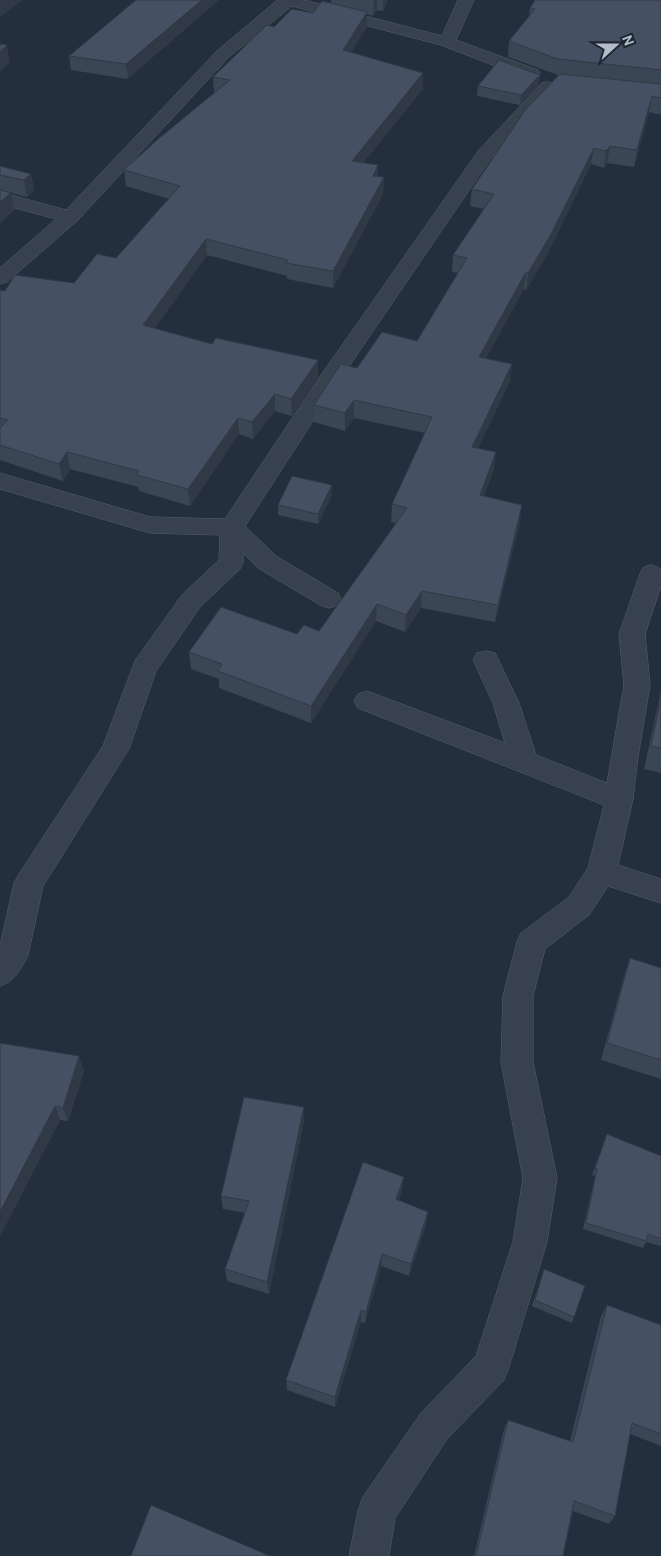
<svg xmlns="http://www.w3.org/2000/svg" width="661" height="1556" viewBox="0 0 661 1556" font-family="Overpass,sans-serif">
<rect width="100%" height="100%" fill="#242f3e"/>
<g fill="none" stroke-linecap="round" stroke-linejoin="round">
<defs>
<path id="minor" d="M 278,0 L 304,0 L 442,36 L 458,0 L 474,0 L 456,40 L 538,70 L 540,74 L 538,78 L 526,78 L 441,45 L 292,6 L 229,57 L 77,221 L 7,282 L 0,284 L 0,268 L 56,219 L 0,204 L 0,192 L 66,210 L 217,51 Z
M 548,82 L 554,83 L 556,87 L 491,158 L 337,384 L 245,526 L 276,556 L 338,593 L 341,599 L 338,605 L 329,608 L 320,605 L 258,568 L 243,553 L 243,563 L 240,569 L 200,607 L 156,671 L 129,749 L 43,886 L 28,955 C 21,969 15,981 0,986 L 0,946 L 14,883 L 19,874 L 103,746 L 135,661 L 182,595 L 219,560 L 220,535 L 150,533 L 0,489 L 0,473 L 150,517 L 225,519 L 319,378 L 479,150 L 542,83 Z
M 652,565 L 661,569 L 661,586 L 645,634 L 650,685 L 638,757 L 633,799 L 618,865 L 661,879 L 661,903 L 608,886 L 589,915 L 545,949 L 533,996 L 533,1062 L 557,1178 L 547,1242 L 509,1367 L 504,1380 L 447,1439 L 395,1518 L 389,1556 L 349,1556 L 358,1511 L 363,1497 L 421,1413 L 476,1356 L 513,1242 L 523,1178 L 501,1062 L 503,996 L 517,942 L 521,933 L 569,897 L 588,868 L 604,805 L 358,708 L 354,701 L 358,694 L 367,691 L 505,743 L 493,703 L 473,660 L 477,653 L 486,651 L 495,653 L 519,703 L 536,755 L 607,783 L 624,685 L 619,634 L 640,574 L 643,568 Z"/>
</defs>
<use href="#minor" stroke="#565f6c" stroke-width="1"/>
<use href="#minor" fill="#38414e" fill-rule="evenodd"/>
</g>
<path fill="#3b4654" d="M 136,0 L 128,79 L 71,70 L 69,56 Z
M 331,0 L 388,0 L 383,11 L 377,10 L 373,16 L 367,14 L 367,27 L 351,52 L 423,73 L 423,89 L 363,163 L 378,165 L 378,176 L 384,177 L 383,194 L 333,288 L 287,279 L 287,276 L 207,255 L 155,328 L 318,377 L 292,416 L 275,411 L 253,439 L 239,434 L 190,506 L 139,491 L 138,487 L 70,469 L 63,481 L 0,460 L 0,290 L 5,291 L 74,283 L 116,258 L 169,199 L 126,186 L 124,170 L 214,93 L 213,77 L 274,27 L 313,13 L 331,3 Z
M 661,0 L 661,115 L 649,112 L 634,167 L 607,163 L 604,168 L 591,164 L 548,253 L 526,290 L 524,289 L 486,358 L 510,381 L 478,448 L 494,469 L 484,496 L 520,522 L 495,622 L 421,608 L 405,632 L 376,621 L 311,723 L 219,688 L 219,679 L 191,669 L 189,652 L 319,631 L 396,523 L 391,522 L 392,504 L 425,433 L 354,418 L 345,431 L 314,422 L 314,405 L 357,368 L 417,341 L 458,273 L 452,272 L 453,255 L 484,209 L 470,206 L 472,189 L 558,75 L 508,57 L 509,41 L 529,17 L 530,8 Z
M 539,85 L 520,105 L 477,96 L 478,86 Z
M 0,166 L 31,174 L 34,191 L 27,197 L 11,193 L 14,210 L 0,223 Z
M 332,485 L 332,495 L 318,524 L 278,515 L 278,505 Z
M 661,691 L 661,773 L 644,769 Z
M 630,958 L 661,968 L 661,1079 L 601,1060 L 624,976 Z
M 0,1043 L 84,1071 L 68,1121 L 60,1120 L 0,1236 Z
M 304,1107 L 304,1121 L 269,1294 L 227,1281 L 225,1269 L 245,1213 L 223,1209 L 221,1196 Z
M 607,1134 L 661,1156 L 661,1246 L 646,1242 L 643,1248 L 583,1229 L 595,1176 L 592,1175 Z
M 402,1190 L 399,1200 L 426,1225 L 409,1276 L 381,1266 L 365,1323 L 361,1322 L 335,1407 L 287,1390 L 286,1380 Z
M 544,1269 L 574,1317 L 572,1323 L 532,1306 Z
M 607,1305 L 661,1325 L 661,1446 L 630,1434 L 615,1516 L 609,1524 L 573,1511 L 563,1556 L 474,1556 L 504,1429 L 508,1420 L 570,1441 L 601,1316 Z"/>
<path fill="#303945" d="M 0,0 L 23,0 L 0,17 Z
M 202,0 L 219,0 L 128,79 L 126,64 Z
M 374,0 L 377,0 L 377,10 L 373,16 Z
M 383,0 L 388,0 L 383,11 Z
M 367,12 L 367,27 L 343,66 L 343,50 Z
M 7,45 L 10,62 L 0,72 L 0,52 Z
M 423,73 L 423,89 L 352,177 L 352,161 Z
M 540,75 L 539,85 L 520,105 L 521,95 Z
M 652,96 L 649,112 L 634,167 L 637,150 Z
M 610,146 L 607,163 L 604,168 L 606,151 Z
M 594,148 L 591,164 L 548,253 L 526,290 L 528,273 Z
M 378,165 L 378,181 L 373,176 Z
M 31,174 L 34,191 L 27,197 L 24,180 Z
M 384,177 L 383,194 L 333,288 L 333,271 Z
M 11,193 L 14,210 L 0,223 L 0,202 Z
M 206,239 L 207,255 L 146,341 L 143,325 Z
M 526,272 L 524,289 L 477,374 L 479,357 Z
M 318,360 L 318,377 L 292,416 L 291,399 Z
M 512,364 L 510,381 L 470,464 L 472,447 Z
M 275,394 L 275,411 L 253,439 L 252,422 Z
M 354,400 L 354,418 L 345,431 L 345,413 Z
M 238,418 L 239,434 L 190,506 L 188,489 Z
M 67,452 L 70,469 L 63,481 L 59,464 Z
M 496,452 L 494,469 L 478,513 L 480,495 Z
M 332,485 L 332,495 L 318,524 L 318,514 Z
M 522,505 L 520,522 L 495,622 L 498,605 Z
M 422,591 L 421,608 L 405,632 L 406,615 Z
M 377,604 L 376,621 L 311,723 L 311,706 Z
M 79,1056 L 84,1071 L 68,1121 L 63,1108 Z
M 55,1106 L 60,1120 L 0,1236 L 0,1212 Z
M 304,1107 L 304,1121 L 269,1294 L 267,1282 Z
M 404,1177 L 402,1190 L 394,1212 L 396,1199 Z
M 428,1212 L 426,1225 L 409,1276 L 411,1264 Z
M 382,1254 L 381,1266 L 365,1323 L 366,1312 Z
M 361,1310 L 361,1322 L 335,1407 L 335,1397 Z"/>
<path fill="#455162" stroke="#303945" d="M 136,0 L 202,0 L 126,64 L 69,56 Z
M 535,0 L 661,0 L 661,70 L 558,59 L 509,41 L 535,9 L 530,8 Z
M 322,1 L 367,12 L 343,50 L 423,73 L 352,161 L 378,165 L 373,176 L 384,177 L 333,271 L 286,263 L 288,260 L 206,239 L 143,325 L 212,344 L 216,338 L 318,360 L 291,399 L 275,394 L 252,422 L 238,418 L 188,489 L 137,475 L 139,471 L 67,452 L 59,464 L 0,445 L 0,428 L 8,420 L 0,418 L 0,290 L 5,291 L 15,275 L 74,283 L 97,254 L 116,258 L 180,186 L 124,170 L 157,140 L 230,80 L 213,77 L 267,25 L 274,27 L 292,9 L 313,13 Z
M 0,44 L 7,45 L 0,52 Z
M 499,60 L 540,75 L 521,95 L 478,86 Z
M 560,74 L 661,84 L 661,98 L 652,96 L 637,150 L 610,146 L 606,151 L 594,148 L 550,236 L 528,273 L 526,272 L 479,357 L 512,364 L 472,447 L 496,452 L 480,495 L 522,505 L 498,605 L 422,591 L 406,615 L 377,604 L 311,706 L 218,671 L 222,664 L 189,652 L 221,607 L 297,634 L 304,625 L 319,631 L 407,508 L 392,504 L 432,417 L 354,400 L 345,413 L 314,405 L 341,364 L 357,368 L 382,332 L 417,341 L 467,258 L 453,255 L 494,194 L 472,189 L 526,109 Z
M 0,166 L 31,174 L 24,180 L 0,175 Z
M 0,190 L 11,193 L 0,202 Z
M 292,476 L 332,485 L 318,514 L 278,505 Z
M 661,697 L 661,748 L 651,746 Z
M 630,958 L 661,968 L 661,1060 L 607,1043 Z
M 0,1043 L 79,1056 L 63,1108 L 55,1106 L 0,1212 Z
M 244,1097 L 304,1107 L 267,1282 L 225,1269 L 249,1201 L 221,1196 Z
M 607,1134 L 661,1156 L 661,1239 L 648,1234 L 646,1241 L 586,1223 L 597,1169 L 595,1168 Z
M 363,1162 L 404,1177 L 396,1199 L 428,1212 L 411,1264 L 382,1254 L 366,1312 L 361,1310 L 335,1397 L 286,1380 Z
M 544,1269 L 585,1286 L 574,1317 L 535,1300 Z
M 607,1305 L 661,1325 L 661,1434 L 632,1423 L 615,1516 L 574,1501 L 563,1556 L 476,1556 L 508,1420 L 573,1442 Z
M 151,1505 L 270,1556 L 131,1556 Z"/>
<g transform="translate(616 45) rotate(69)" stroke="#1d2633" stroke-width="4" paint-order="stroke">
<path d="M0-4L9 19L0 12L-9 19Z" fill="#b4bcc9"/>
<text y="-8" font-size="14" font-weight="bold" text-anchor="middle" fill="#b4bcc9">N</text>
</g>
</svg>
